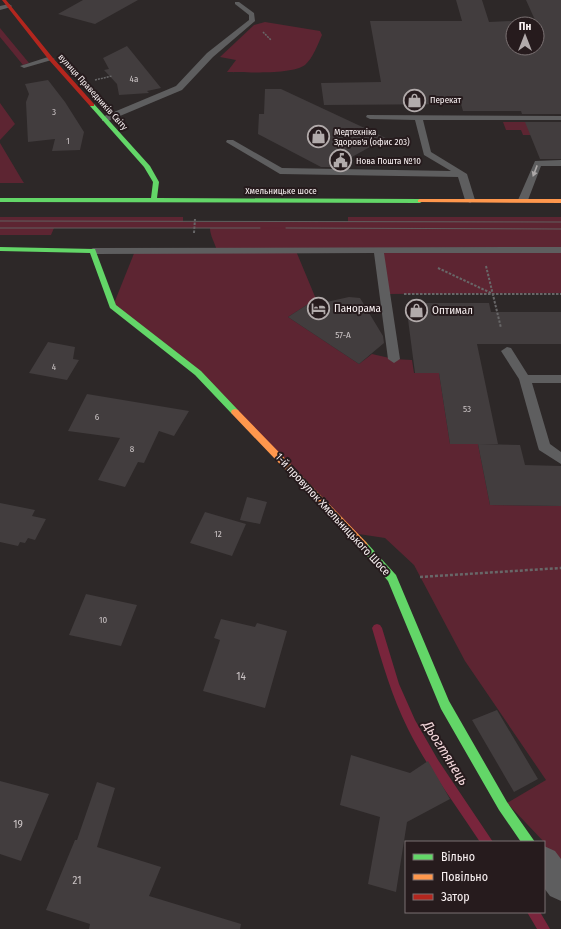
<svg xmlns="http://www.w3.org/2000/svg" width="561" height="929" viewBox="0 0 561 929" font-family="'Fira Sans Condensed',sans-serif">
<rect width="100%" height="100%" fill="#2d2828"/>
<path fill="#5d2532" d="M 265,22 L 320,31 L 322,35 C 318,44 313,58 305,65 C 292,75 244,72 227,72 L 236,60 L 220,57 L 254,25 Z
M 0,28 L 29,63 L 23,65 L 0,37 Z
M 0,103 L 15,124 L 0,140 Z
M 503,122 L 561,122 L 561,135 L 523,135 L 521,130 L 506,130 Z
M 0,143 L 22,180 L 24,183 L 0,183 Z
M 0,217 L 183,217 L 183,222 L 348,222 L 348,217 L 561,217 L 561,293 L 385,294 L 379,251 L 296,251 L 316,299 L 288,317 L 359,364 L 372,354 L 394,359 L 412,360 L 414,373 L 439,373 L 450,444 L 478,444 L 490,505 L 561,506 L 561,867 L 544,847 L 544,842 L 507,803 L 546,780 L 465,661 L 414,565 L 385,538 L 352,533 L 198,373 L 113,306 L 135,251 L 217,251 C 215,243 210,236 210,228 L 54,228 L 51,235 L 0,235 Z"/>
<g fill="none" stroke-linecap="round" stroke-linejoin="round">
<path fill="#79253c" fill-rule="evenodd" d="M 377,624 L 380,625 L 382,628 L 399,684 L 415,720 L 438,760 L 493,842 L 480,842 C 456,805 428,769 408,729 C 392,697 382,662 372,628 L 374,625 Z
M 527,912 L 540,912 L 550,929 L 537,929 Z"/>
</g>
<path fill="#423d3e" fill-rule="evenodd" d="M 83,0 L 138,0 L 95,24 L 58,14 Z
M 456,0 L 482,0 L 489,22 L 535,20 L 526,0 L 561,0 L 561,114 L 522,114 L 521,111 L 463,111 L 461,104 L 324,105 L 321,83 L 381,82 L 370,21 L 462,21 ZM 513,24 L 537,24 L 537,48 L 513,48 Z
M 127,46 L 161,88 L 147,91 L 149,93 L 119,95 L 117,84 L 104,70 L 109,69 L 103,58 Z
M 48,80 L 65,102 L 84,132 L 80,150 L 52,151 L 55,139 L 28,142 L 26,102 L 29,94 L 25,84 Z
M 265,89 L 281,89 L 386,138 L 334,167 L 321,167 L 258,134 L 259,114 L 264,114 Z
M 525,122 L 561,122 L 561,159 L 540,159 Z
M 349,297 L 360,298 L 383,336 L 384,343 L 359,364 L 288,317 L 316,299 L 322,303 Z
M 421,303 L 489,303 L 491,312 L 561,312 L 561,344 L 477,344 L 498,444 L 450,444 L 439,373 L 415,373 L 406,304 Z
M 48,342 L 75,347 L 73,359 L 79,360 L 67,380 L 29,373 Z
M 87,394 L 189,411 L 174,436 L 159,431 L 144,463 L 138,462 L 125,487 L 98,480 L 120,438 L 68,431 Z
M 478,444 L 520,445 L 525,465 L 561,466 L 561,506 L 490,505 Z
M 247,497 L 267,502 L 260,524 L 240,520 Z
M 0,503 L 35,510 L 32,516 L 46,519 L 35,540 L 28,538 L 25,543 L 20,542 L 18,546 L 0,542 Z
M 205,512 L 246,524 L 232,556 L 190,543 Z
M 86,594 L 137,605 L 121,646 L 69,635 Z
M 221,619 L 255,627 L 257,623 L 287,631 L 265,708 L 203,691 L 220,640 L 214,638 Z
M 497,710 L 538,779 L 514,792 L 472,720 Z
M 351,755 L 410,773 L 428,761 L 450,799 L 407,822 L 396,892 L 368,884 L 380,817 L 340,805 Z
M 0,781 L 49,794 L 21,861 L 0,854 Z
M 97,782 L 115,788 L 97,847 L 161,867 L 149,896 L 241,924 L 240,929 L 89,929 L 90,924 L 46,910 L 75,840 L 77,840 Z"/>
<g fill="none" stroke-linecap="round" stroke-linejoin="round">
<path stroke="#686768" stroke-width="1.5" stroke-dasharray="2 1" stroke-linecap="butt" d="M 263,32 L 271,40
M 95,80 L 112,76"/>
<path stroke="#686768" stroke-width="2" stroke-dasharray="2.5 1.5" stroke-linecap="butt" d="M 194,233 L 195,219
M 486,266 L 501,328
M 438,268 L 491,293
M 404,294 L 561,294"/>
<path stroke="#686768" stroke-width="2.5" stroke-dasharray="3 2" stroke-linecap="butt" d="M 420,577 L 561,568"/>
<path fill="#5e5e5f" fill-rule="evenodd" d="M 235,2 L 239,2 L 254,13 L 255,21 L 213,57 L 182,90 L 108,121 L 102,121 L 102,117 L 176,86 L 207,53 L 249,20 L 249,15 L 235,4 Z
M 9,4 L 12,6 L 11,7 L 0,10 L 0,6 Z
M 48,57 L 55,59 L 24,68 L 20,66 Z
M 367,115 L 561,116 L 561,120 L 423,120 L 431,152 L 467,174 L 475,200 L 470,203 L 465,200 L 458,177 L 280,174 L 226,142 L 227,140 L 233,140 L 282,168 L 451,171 L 424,155 L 415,120 L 370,119 L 366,117 Z
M 561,160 L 561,166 L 541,166 L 528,200 L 526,202 L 520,202 L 518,200 L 535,161 Z
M 561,247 L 561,253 L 384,253 L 400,359 L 394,363 L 388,359 L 374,253 L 93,254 L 88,251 L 93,248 Z
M 507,347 L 511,348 L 528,375 L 561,375 L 561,383 L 532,383 L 550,444 L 561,452 L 561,464 L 539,450 L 538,447 L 519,379 L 501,351 Z"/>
<path fill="#5e5e5f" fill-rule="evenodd" d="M 544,846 L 555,851 L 561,859 L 561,901 L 550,896 L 544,888 Z"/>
<path fill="#63d668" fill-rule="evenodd" d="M 90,104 L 94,104 L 150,166 L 159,182 L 157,198 L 420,199 L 423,201 L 420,203 L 0,202 L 0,198 L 151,198 L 153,182 L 144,167 L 90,106 Z
M 0,247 L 95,249 L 116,305 L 201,371 L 238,410 L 239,412 L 238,414 L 232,414 L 195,375 L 110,308 L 90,253 L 0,251 Z
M 363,541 L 366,542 L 396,575 L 449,701 L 507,802 L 535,842 L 521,842 L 499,810 L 441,709 L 388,581 L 360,548 L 358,545 L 360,542 Z"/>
<path fill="#ff974d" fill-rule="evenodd" d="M 420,199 L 561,199 L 561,203 L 418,202 L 418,200 Z
M 235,409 L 238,410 L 366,542 L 368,545 L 366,548 L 363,549 L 360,548 L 232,414 L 231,412 L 232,410 Z"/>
<path fill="#b3261e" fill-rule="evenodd" d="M 2,0 L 6,0 L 53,58 L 94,104 L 94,106 L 90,106 L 49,60 Z"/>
<path stroke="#625f5f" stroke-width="1" d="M 0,221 L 561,222
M 0,228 L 260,228
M 286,228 L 561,229"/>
</g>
<defs><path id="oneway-solid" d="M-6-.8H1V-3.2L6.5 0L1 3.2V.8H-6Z"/></defs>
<use fill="#aca8a8" href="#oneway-solid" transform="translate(535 171) rotate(111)"/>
<defs>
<symbol id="shop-ring" viewBox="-11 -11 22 22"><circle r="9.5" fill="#261b1d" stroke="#b2abab" stroke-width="1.5"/><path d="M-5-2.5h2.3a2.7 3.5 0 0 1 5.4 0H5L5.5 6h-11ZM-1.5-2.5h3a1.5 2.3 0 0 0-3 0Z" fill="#b2abab"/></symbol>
<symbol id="civic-ring" viewBox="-11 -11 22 22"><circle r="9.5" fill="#261b1d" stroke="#b2abab" stroke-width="1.5"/><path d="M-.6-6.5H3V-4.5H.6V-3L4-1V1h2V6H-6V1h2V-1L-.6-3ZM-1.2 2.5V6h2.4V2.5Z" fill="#b2abab"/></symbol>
<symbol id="hotel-ring" viewBox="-11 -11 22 22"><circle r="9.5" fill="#261b1d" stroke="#b2abab" stroke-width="1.5"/><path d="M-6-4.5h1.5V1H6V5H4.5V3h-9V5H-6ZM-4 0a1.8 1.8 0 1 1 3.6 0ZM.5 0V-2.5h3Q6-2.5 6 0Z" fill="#b2abab"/></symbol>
</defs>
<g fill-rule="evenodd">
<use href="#shop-ring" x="402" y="88" width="25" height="25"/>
<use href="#shop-ring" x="306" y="124" width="25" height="25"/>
<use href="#civic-ring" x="328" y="148" width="25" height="25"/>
<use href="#hotel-ring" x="306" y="296" width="25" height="25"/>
<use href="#shop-ring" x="404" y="298" width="25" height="25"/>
</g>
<g text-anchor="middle" stroke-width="4" stroke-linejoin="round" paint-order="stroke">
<g font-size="9" fill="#cbc4c5">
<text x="134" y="82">4а</text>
<text x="54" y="115">3</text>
<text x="68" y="144">1</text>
<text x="343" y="338">57-А</text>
<text x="54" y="370">4</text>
<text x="467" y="412">53</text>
<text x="97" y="420">6</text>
<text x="132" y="452">8</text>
<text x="218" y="537">12</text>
<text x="103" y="623">10</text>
</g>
<g font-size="9" fill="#f9f1f2" stroke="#261b1d">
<text transform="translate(93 92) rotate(48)" y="3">вулиця Праведників Світу</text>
<text x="281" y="194">Хмельницьке шосе</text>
</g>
<g font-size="9" fill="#f9f1f2" stroke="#261b1d" text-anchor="start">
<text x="430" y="103">Перекат</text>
<text x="334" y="135">Медтехніка<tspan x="334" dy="10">Здоров'я (офис 203)</tspan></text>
<text x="356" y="164">Нова Пошта №10</text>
</g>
<g font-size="11" fill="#f9f1f2" stroke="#261b1d" text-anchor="start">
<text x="334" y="312">Панорама</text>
<text x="432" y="314">Оптимал</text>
</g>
<g font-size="11" fill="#f9f1f2" stroke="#261b1d">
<text transform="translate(333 514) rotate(47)" y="4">1-й провулок Хмельницького Шосе</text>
</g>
<g font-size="11" fill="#cbc4c5">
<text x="241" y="680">14</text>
<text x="18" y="828">19</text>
<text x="77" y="884">21</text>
</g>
<g font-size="14" font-style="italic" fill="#f2d6da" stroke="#261b1d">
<text transform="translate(446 753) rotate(58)" y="5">Дьогтянець</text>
</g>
</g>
<rect x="405" y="841" width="140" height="72" fill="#261b1d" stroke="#7a7172"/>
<rect x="413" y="854" width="20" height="6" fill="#63d668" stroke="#7a7172"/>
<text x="441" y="861" font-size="12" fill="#f9f1f2">Вільно</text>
<rect x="413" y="874" width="20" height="6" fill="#ff974d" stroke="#7a7172"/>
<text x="441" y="881" font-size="12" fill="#f9f1f2">Повільно</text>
<rect x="413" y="894" width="20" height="6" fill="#b3261e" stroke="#7a7172"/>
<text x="441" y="901" font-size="12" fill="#f9f1f2">Затор</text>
<g transform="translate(525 36)"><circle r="19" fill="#261b1d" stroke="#7a7172"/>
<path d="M0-3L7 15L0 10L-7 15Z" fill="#b2abab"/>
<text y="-6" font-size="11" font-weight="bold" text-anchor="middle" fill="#f9f1f2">Пн</text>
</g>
</svg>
